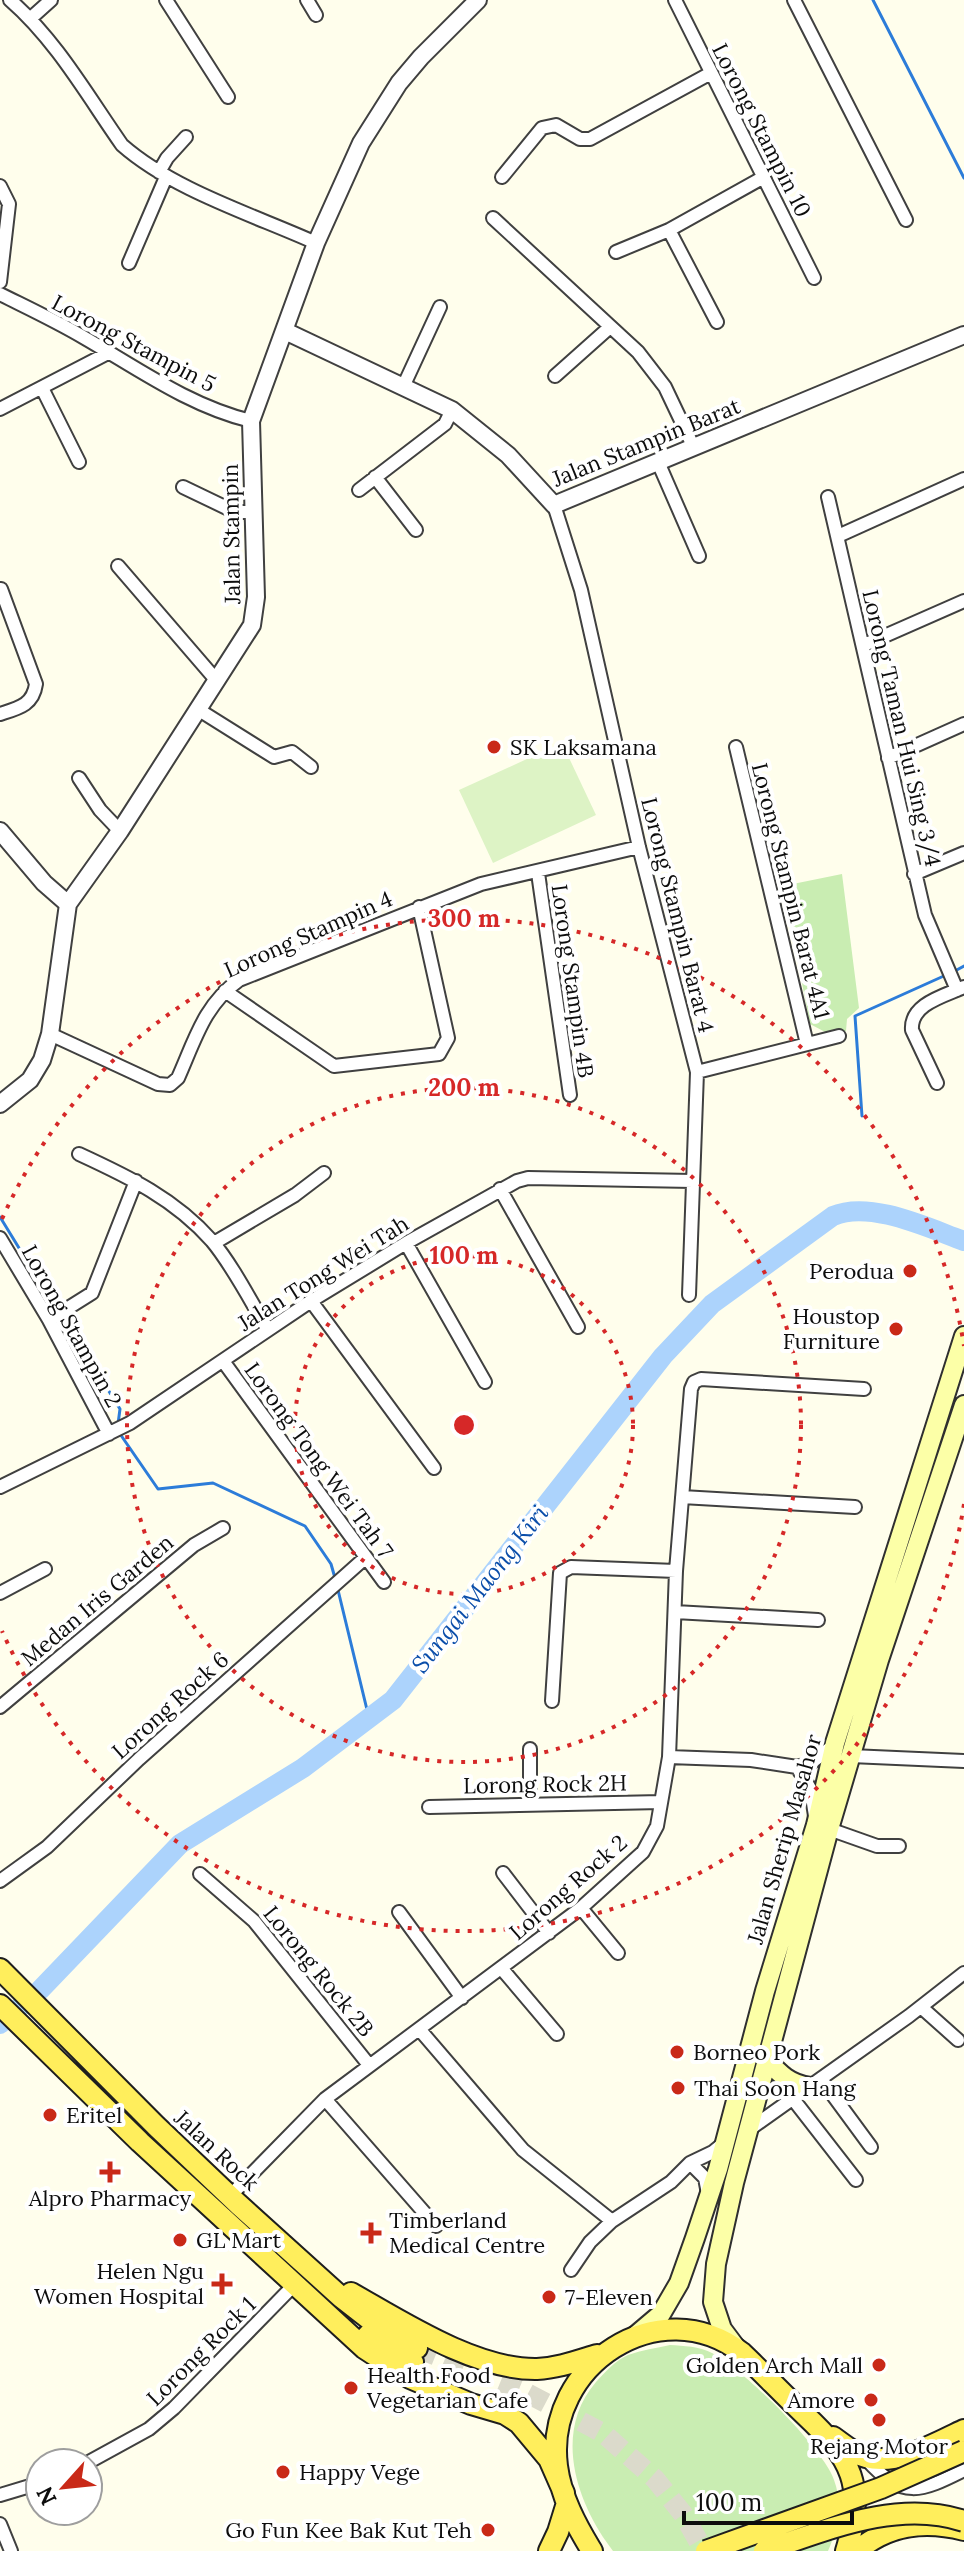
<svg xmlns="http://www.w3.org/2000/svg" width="964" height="2551" viewBox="0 0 964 2551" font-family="Lora,serif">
<rect width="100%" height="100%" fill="#fffeec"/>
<path fill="#c9edb2" d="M 842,874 L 859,1008 L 847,1019 L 846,1031 L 827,1033 L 810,1024 L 783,886 Z
M 670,2345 C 684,2346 699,2346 712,2353 C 741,2367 824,2449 834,2480 C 843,2504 838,2528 828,2551 L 613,2551 C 577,2504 552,2433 596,2382 C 605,2372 615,2361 628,2355 C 642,2350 656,2348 670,2345 Z"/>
<path fill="#ddf3c5" d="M 562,743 L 596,815 L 493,863 L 459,790 Z"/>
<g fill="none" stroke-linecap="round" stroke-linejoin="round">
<path stroke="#2c7cd9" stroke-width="3" d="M 873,0 L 964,178
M 953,972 L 964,966
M 862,1116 L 855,1016 L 946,975
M 0,1217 L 57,1310
M 62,1316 L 120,1409 L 118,1424
M 118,1431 L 158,1489 L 213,1483 L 305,1526 L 331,1564 L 335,1578
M 338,1590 L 369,1718"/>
<path stroke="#acd3fc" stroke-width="20" d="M 0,2024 L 40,1990 L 180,1844 L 303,1768 L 393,1700 L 663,1356 L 712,1304 L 833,1216 C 870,1200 928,1228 964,1241"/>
<path stroke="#dbdacb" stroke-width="20" stroke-dasharray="20 10" stroke-linecap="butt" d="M 417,2348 L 521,2390 L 603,2433 L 655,2479 L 683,2514 L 704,2551"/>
<defs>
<path id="minor" d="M 10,0 C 56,40 87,95 122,145 C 173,190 254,215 316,243
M 166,0 L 228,97
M 307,0 L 316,15
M 675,0 L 814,278
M 794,0 L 906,220
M 31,18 L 51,0
M 159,172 L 167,158 L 186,137
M 502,177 L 542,128 L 556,125 L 580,139 L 590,139 L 711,73
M 0,186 L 9,204 L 0,282
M 493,218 L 638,352 L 665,387 L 694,448
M 669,230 L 717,322
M 616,252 L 669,230 L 764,177
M 129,263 L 166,177
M 0,294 C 28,308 56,321 83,337 C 137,368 189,406 251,421
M 555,376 L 610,327
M 403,387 L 440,307
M 42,388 L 79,462
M 0,409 L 108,353
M 658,462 L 699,556
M 375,477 L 416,530
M 183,487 L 235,512 L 253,512
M 359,490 L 445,424 L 452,410
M 828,497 L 925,915 L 957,990
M 554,505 L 581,590 L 639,847 L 697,1072 L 689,1295
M 838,536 L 964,479
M 118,566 L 217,681
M 864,645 L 964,601
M 199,710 L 274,757 L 292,752 L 311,767
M 0,714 C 19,708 33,705 36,684 L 1,589
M 736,747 L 807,1044
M 888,758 L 964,724
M 79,778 L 100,810 L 120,831
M 538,873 L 570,1095
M 914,874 L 964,853
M 225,991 L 334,1066 L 439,1054 L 448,1038 L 419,907
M 50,1034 L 158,1084 L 170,1085 L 178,1078 C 195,1040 204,1005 239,980 L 481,884 L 639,847
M 697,1072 L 839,1036
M 937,1083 L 912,1030 C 910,1004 944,996 964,987
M 79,1154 C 129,1177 175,1199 212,1241 C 233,1266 251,1302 268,1330
M 500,1189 L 578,1327
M 0,1238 L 49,1320 L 109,1434
M 214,1243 L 295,1195 L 324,1173
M 406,1243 L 485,1382
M 311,1301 L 434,1468
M 49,1320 L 92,1293 L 136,1181
M 223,1361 L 384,1582
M 0,1487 L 130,1423 L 311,1301 L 406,1243 L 517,1181 L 528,1178 L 693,1181
M 682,1497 L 855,1507
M 0,1593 L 45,1569
M 675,1612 L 818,1620
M 552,1701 L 560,1573 L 571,1567 L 676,1571
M 0,1707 L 194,1545 L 223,1528
M 530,1749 L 530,1805
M 851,1756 L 964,1761
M 669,1757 L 751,1760 L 797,1767 L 811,1763 L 834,1745
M 797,1767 L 811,1790 L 815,1816
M 429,1807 L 661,1802
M 829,1829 L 877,1846 L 899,1846
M 503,1873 L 549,1933
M 200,1874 L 254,1921 L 369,2065
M 0,1881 L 47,1847 L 139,1759 L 365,1558
M 581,1908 L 618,1953
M 399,1912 L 462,1998
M 502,1969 L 557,2034
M 921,2007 L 958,2040
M 420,2030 L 523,2150 L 612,2221
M 821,2079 L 871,2147
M 325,2099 L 436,2226
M 793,2099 L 856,2180
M 747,2131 L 909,2016 L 964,1973
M 690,2163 L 705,2178 L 708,2194
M 230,2196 L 325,2099 L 581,1908 L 643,1852 L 657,1826 L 669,1757 L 676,1571 L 691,1389 L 694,1382 L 701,1379 L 864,1389
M 571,2270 L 590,2242 L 612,2221 L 671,2182 L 690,2163 L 713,2152 L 724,2143
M 866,2459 C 903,2500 920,2492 964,2470
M 87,2463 L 149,2429 L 174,2408 L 295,2284
M 0,2495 L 40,2483
M 0,2524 L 11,2551"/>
<path id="tertiary" d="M 285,331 L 452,410 L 508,455 L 554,505 L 964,335
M 0,831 L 44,883 L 68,904
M 0,1104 L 30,1080 L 42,1060 L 50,1034 L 68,904 L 120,831 L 252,625 L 256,597 L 251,421 L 316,243 L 361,143 L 399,83 L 421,57 L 478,0"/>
<path id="secondary" d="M 766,2059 C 780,2074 789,2084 810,2087
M 635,2336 L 661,2314 L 679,2283 L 695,2238 L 718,2169 L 765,1991 L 816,1825 L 835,1743 L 964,1336
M 737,2349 L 722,2329 L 713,2302 L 716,2264 L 734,2183 L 829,1829 L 879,1660 L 964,1405"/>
<path id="primary" d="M 0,1969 L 156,2126 L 238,2204 L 341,2297 L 377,2325 L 417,2348
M 0,2005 L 140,2142 L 364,2348 L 410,2378 L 471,2404 L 505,2414 L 519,2423 L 549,2459 L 564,2493
M 351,2293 C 404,2323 476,2370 537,2369 C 558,2368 577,2361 597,2355
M 368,2335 L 413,2362
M 833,2437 C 843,2444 854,2454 866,2457 C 898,2466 936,2443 964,2430
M 549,2551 L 558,2532 L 567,2503
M 592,2551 C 576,2525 561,2497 557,2466 C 544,2365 660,2289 742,2353 C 763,2373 783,2394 804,2414 C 852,2459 866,2485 846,2551
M 857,2551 C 887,2525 925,2520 964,2530"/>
</defs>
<use href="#minor" stroke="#404040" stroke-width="16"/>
<use href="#tertiary" stroke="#404040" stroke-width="20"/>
<use href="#secondary" stroke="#2f2f2f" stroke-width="22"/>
<use href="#primary" stroke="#1e1e1e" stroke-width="24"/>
<use href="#minor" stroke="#fff" stroke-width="12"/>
<use href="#tertiary" stroke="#fff" stroke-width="16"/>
<use href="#secondary" stroke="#fcffa7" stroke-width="18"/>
<use href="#primary" stroke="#ffee5c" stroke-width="20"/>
<defs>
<path id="primary-bridge" d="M 706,2551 L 881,2488 L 964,2451
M 764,2551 C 827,2530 897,2499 964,2521"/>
</defs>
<use href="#primary-bridge" stroke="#1e1e1e" stroke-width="24" stroke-linecap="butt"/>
<use href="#primary-bridge" stroke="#ffee5c" stroke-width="20"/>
</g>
<g fill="none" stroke="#d62828" stroke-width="4" stroke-dasharray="4 8">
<circle cx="464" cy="1425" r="169"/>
<circle cx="464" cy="1425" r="337"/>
<path d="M964 1504A506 506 0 0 1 2 1631M2 1219A506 506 0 0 1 964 1346"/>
</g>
<g fill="#c92918" stroke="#fff" stroke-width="3">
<circle cx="494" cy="747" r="8"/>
<circle cx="910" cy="1271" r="8"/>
<circle cx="896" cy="1329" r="8"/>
<circle cx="677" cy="2052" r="8"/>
<circle cx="678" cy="2088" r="8"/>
<circle cx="50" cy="2115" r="8"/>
<path d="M106 2160h8v8h8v8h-8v8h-8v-8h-8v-8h8z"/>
<path d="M367 2221h8v8h8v8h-8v8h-8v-8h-8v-8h8z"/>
<circle cx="180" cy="2240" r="8"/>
<path d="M218 2272h8v8h8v8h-8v8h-8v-8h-8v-8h8z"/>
<circle cx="549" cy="2297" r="8"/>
<circle cx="879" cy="2365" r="8"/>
<circle cx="351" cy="2388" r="8"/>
<circle cx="871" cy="2400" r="8"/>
<circle cx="879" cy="2420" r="8"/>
<circle cx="283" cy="2472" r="8"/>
<circle cx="488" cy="2530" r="8"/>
</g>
<g text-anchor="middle" stroke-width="8" stroke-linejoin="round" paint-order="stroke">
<g font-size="22" fill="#0d0d0d" stroke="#fff">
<text transform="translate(762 130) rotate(63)" y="8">Lorong Stampin 10</text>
<text transform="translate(134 343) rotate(28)" y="8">Lorong Stampin 5</text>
<text transform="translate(646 442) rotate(-22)" y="8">Jalan Stampin Barat</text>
<text transform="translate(231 534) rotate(-91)" y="8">Jalan Stampin</text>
<text transform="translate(902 728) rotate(77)" y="8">Lorong Taman Hui Sing 3/4</text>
<text transform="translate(791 891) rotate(76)" y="8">Lorong Stampin Barat 4A1</text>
<text transform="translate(678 915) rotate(76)" y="8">Lorong Stampin Barat 4</text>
<text transform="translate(308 934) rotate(-24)" y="8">Lorong Stampin 4</text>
<text transform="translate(573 981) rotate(82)" y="8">Lorong Stampin 4B</text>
<text transform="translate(323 1273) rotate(-32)" y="8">Jalan Tong Wei Tah</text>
<text transform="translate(72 1326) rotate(61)" y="8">Lorong Stampin 2</text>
<text transform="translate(319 1460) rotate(54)" y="8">Lorong Tong Wei Tah 7</text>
<text transform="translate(97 1600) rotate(-40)" y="8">Medan Iris Garden</text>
<text transform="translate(170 1705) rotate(-42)" y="8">Lorong Rock 6</text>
<text transform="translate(545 1784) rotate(-1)" y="8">Lorong Rock 2H</text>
<text transform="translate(784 1839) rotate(-74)" y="8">Jalan Sherip Masahor</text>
<text transform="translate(568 1887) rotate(-41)" y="8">Lorong Rock 2</text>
<text transform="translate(319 1971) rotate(51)" y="8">Lorong Rock 2B</text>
<text transform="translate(217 2150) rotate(43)" y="8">Jalan Rock</text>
<text transform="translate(201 2351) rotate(-45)" y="8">Lorong Rock 1</text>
</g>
<g font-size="22" fill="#0d0d0d" stroke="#fff" text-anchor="start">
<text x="510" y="755">SK Laksamana</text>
<text x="894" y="1279" text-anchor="end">Perodua</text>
<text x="880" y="1324" text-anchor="end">Houstop<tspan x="880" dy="25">Furniture</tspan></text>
<text x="693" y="2060">Borneo Pork</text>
<text x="694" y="2096">Thai Soon Hang</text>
<text x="66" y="2123">Eritel</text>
<text x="110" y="2206" text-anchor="middle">Alpro Pharmacy</text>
<text x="389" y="2228">Timberland<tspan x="389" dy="25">Medical Centre</tspan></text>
<text x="196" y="2248">GL Mart</text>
<text x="204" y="2279" text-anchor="end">Helen Ngu<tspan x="204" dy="25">Women Hospital</tspan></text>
<text x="565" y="2305">7-Eleven</text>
<text x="863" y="2373" text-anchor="end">Golden Arch Mall</text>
<text x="367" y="2383">Health Food<tspan x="367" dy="25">Vegetarian Cafe</tspan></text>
<text x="855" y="2408" text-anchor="end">Amore</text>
<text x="879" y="2454" text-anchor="middle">Rejang Motor</text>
<text x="299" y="2480">Happy Vege</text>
<text x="472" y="2538" text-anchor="end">Go Fun Kee Bak Kut Teh</text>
</g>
<g font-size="24" font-style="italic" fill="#0b4eaa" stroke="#fff">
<text transform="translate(480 1589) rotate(-52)" y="8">Sungai Maong Kiri</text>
</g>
</g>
<circle cx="464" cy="1425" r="12" fill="#d62828" stroke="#fff" stroke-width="4"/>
<g font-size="24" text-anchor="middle" font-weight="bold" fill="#d62828" stroke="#fff" stroke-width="8" stroke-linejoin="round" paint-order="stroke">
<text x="464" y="927">300 m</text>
<text x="464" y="1096">200 m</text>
<text x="464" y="1264">100 m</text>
</g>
<g transform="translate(64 2487) rotate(243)"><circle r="38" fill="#ffffff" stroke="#9e9e9e" stroke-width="2"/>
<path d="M0-6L14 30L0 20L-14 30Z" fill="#c92918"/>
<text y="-12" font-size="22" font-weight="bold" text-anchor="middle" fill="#0d0d0d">N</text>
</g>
<path d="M684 2511v12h168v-12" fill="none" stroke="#0d0d0d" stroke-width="4"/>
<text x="696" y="2511" font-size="24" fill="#0d0d0d" stroke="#ffffff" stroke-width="6" paint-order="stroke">100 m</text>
</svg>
